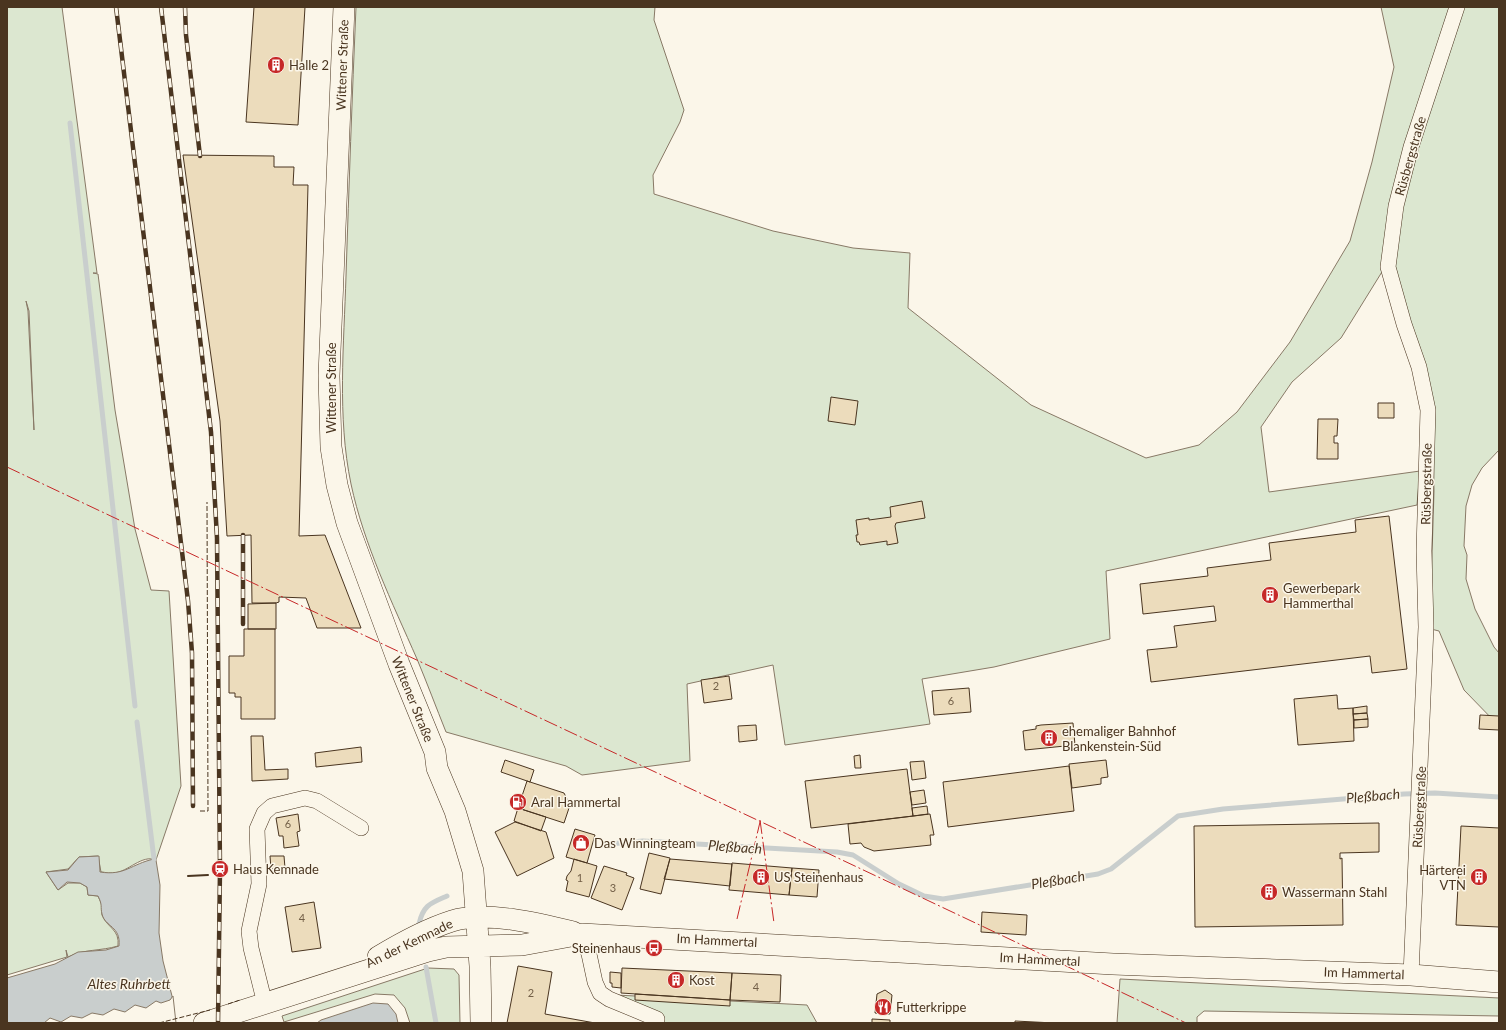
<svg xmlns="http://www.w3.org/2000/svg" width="1506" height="1030" viewBox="0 0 1506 1030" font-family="Lato,sans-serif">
<rect width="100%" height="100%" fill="#fbf6e9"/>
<path fill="#dce7d0" stroke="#887966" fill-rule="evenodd" d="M 7,7 L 62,7 L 97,273 L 93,273 L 98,274 L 115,410 L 135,529 L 151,590 L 169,591 L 181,786 L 156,860 C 142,854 128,872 114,873 C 110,874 105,872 101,872 L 98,856 L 79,857 L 68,869 L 46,872 L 58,890 L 68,883 L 80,883 L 87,887 L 88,895 L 98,896 C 99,899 101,902 102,905 C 103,908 101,912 102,915 C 107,928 120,929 118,946 C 101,951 84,949 68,957 L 66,950 L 67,957 L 7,975 ZM 26,301 L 29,311 L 34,430 L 28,311 Z
M 356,7 L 655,7 L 654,20 L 684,110 L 680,122 L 653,175 L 654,194 L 773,231 L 853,248 L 910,253 L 908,308 L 1031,405 L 1146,458 L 1199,445 L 1237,412 L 1290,342 L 1350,241 L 1372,162 L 1394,67 L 1381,7 L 1450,7 L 1385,267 L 1341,338 L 1292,382 L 1261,427 L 1269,492 L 1420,471 L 1417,505 L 1106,571 L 1110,639 L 994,667 L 922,679 L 930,724 L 785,745 L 773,665 L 687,684 L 690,761 L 582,775 L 566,766 L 446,732 C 436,707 427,683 417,659 C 392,602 364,545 351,484 C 337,417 344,344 346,276 C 349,186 352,97 356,7 Z
M 1462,7 L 1499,7 L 1499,450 L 1482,468 L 1472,485 L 1466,506 L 1464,546 L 1467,555 L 1466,579 L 1475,609 L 1494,647 L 1499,653 L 1499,726 L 1464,690 L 1439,631 L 1431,629 L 1431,588 L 1434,491 L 1433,436 L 1394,261 L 1401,204 Z
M 428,968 L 454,969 L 459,975 L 460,1023 L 410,1023 L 405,1008 L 394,995 L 375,994 L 284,1022 L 282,1016 Z
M 1120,979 L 1499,998 L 1499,1016 L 1204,1011 L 1197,1017 L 1197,1023 L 1117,1023 Z
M 616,995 L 807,1005 L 817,1023 L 660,1023 Z"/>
<path fill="#c9cecd" stroke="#887966" d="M 99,856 L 100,872 C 125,876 131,864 154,859 L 156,860 L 160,885 L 159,933 L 163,961 L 172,996 L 174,1023 L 7,1023 L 7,978 L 55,964 L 78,952 L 106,950 L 119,946 C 121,926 105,927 102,914 C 100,906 103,906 98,896 L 88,895 L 87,887 L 80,883 L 67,882 L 58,890 L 46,872 L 68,870 L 79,857 Z
M 373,1003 L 388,1004 L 396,1014 L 398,1023 L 317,1023 L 321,1020 Z"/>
<path fill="#fbf6e9" stroke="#887966" d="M 173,996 L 176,1023 L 44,1023 L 50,1018 L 61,1022 L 71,1016 L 82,1018 L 92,1013 L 103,1015 L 114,1009 L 125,1012 L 135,1005 L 146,1008 L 156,1001 L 161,1003 L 170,1000 Z"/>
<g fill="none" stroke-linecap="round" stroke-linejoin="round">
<path stroke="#c9cecd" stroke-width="5" d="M 70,123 L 135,706
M 137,722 L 154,859
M 609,844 L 643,841 L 837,852 L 853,855 L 899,884 L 924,896 L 943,899 L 1098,874 L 1111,869 L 1178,816 L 1223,809 L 1404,794 L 1435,793 L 1499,797
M 419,924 C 423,905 431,903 447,896
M 426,967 L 436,1023"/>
</g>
<path fill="#ecdcbc" stroke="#4a3520" d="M 254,7 L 305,7 L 298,125 L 246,122 Z
M 183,155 L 274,156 L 274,167 L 294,167 L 293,185 L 308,185 L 299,536 L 325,535 L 361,628 L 317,628 L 306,598 L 279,597 L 279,602 L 276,603 L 252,603 L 251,535 L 227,536 L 220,421 Z
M 831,397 L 858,401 L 855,425 L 828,421 Z
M 1378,403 L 1394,403 L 1394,418 L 1378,418 Z
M 1318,419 L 1338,419 L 1337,436 L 1334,436 L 1334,443 L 1338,443 L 1338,459 L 1317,459 Z
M 922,501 L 925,518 L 896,523 L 895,526 L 898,543 L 887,545 L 887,541 L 860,545 L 859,542 L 857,542 L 856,535 L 858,535 L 856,520 L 869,518 L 869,520 L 891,517 L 890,507 Z
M 1389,516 L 1407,669 L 1372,673 L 1370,656 L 1151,682 L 1147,650 L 1177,647 L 1174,626 L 1216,621 L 1214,606 L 1143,614 L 1140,584 L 1208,576 L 1207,568 L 1271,560 L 1269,543 L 1356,532 L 1355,520 Z
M 276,603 L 276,629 L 248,629 L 248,604 Z
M 244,629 L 275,629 L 275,719 L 241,719 L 241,697 L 235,697 L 235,693 L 229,693 L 229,656 L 244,656 Z
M 729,676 L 732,699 L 704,703 L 701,680 Z
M 969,688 L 971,712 L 934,715 L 932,691 Z
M 1337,695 L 1338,709 L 1353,708 L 1354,741 L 1298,745 L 1294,699 Z
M 1367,706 L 1367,713 L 1353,714 L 1353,708 Z
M 1367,713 L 1368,719 L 1354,720 L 1353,714 Z
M 1480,715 L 1499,716 L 1499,730 L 1479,729 Z
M 1368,719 L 1368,727 L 1354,728 L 1354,720 Z
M 1073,723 L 1075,745 L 1025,750 L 1023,731 L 1036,729 L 1036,726 L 1041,725 Z
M 756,725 L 757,740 L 739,742 L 738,726 Z
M 251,736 L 263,736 L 265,770 L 288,769 L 288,779 L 252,781 Z
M 361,747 L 362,762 L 316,767 L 315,753 Z
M 860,755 L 861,768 L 855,768 L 854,756 Z
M 505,760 L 534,770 L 530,782 L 501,772 Z
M 1106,760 L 1108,777 L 1101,778 L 1101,784 L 1072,788 L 1069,764 Z
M 924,761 L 926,778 L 912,780 L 910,762 Z
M 1069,766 L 1074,811 L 948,827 L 943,782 Z
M 907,769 L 913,816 L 811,828 L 805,781 Z
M 527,781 L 564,793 L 570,805 L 564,823 L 518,808 Z
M 924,790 L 926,803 L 912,805 L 910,792 Z
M 927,806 L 928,814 L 913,816 L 912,808 Z
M 518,808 L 546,817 L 541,831 L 514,821 Z
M 298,814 L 300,831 L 297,832 L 299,846 L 284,848 L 283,836 L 279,836 L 276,818 Z
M 930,814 L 934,835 L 930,835 L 931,845 L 874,851 L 864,847 L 861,843 L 850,844 L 848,824 Z
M 515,822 L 546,832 L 554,858 L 517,876 L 495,832 Z
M 1379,823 L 1379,852 L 1340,853 L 1340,859 L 1342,858 L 1343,925 L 1195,927 L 1194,826 Z
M 1461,826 L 1499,828 L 1499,927 L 1456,925 Z
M 575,829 L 595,835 L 587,863 L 566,857 Z
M 649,853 L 670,858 L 661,894 L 640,889 Z
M 270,856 L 284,856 L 285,868 L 271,869 Z
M 574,859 L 597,866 L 589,897 L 566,891 L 568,881 L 566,880 L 567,876 L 571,871 Z
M 670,859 L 732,864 L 730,886 L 664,879 Z
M 732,863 L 792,868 L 789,895 L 729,890 Z
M 604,866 L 627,873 L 626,875 L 634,878 L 622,910 L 591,898 Z
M 792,868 L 819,870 L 817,897 L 789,895 Z
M 314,902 L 321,948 L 292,952 L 285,907 Z
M 982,912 L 1027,915 L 1026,935 L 981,932 Z
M 626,948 L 635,948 L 635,951 L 626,951 Z
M 518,966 L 552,972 L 545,1014 L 595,1023 L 507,1023 Z
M 622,968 L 732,973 L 730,1000 L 621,993 Z
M 610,972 L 621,973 L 621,988 L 612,987 L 612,983 L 610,983 Z
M 732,973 L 781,975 L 780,1002 L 730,1000 Z
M 885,990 L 892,995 L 890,1014 L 875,1013 L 877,994 Z
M 635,994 L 730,1000 L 730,1006 L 635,1000 Z
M 872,1019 L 890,1020 L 890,1023 L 872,1023 Z
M 1015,1021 L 1054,1023 L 1015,1023 Z"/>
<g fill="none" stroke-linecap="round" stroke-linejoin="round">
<defs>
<path id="street" d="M 582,934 L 589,954 L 595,982 L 600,993 L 609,999 L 657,1019
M 1411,975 L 1426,627 L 1424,551 L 1428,410 L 1419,367 L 1404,324 L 1388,267 L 1396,206 L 1411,147 L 1457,7
M 265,1004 L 251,948 L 249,931 L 259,884 L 257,829 L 264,813 L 272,806 L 305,798 L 317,801 L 361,828"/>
<path id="secondary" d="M 344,7 L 329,376 L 331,447 L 337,485 L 347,523 L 399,664 L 435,752 L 437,768 L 455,811 L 473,871 L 480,966 L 481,1023
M 378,957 C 401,943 427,929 452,921 C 484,910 541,924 573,932
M 204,1023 L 428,951 L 446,947 L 522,945 L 582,934 L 1113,964 L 1411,975 L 1499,982"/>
</defs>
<use href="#street" stroke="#4a3520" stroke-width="16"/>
<use href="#secondary" stroke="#4a3520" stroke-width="22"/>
<use href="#street" stroke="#fbf6e9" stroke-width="15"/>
<use href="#secondary" stroke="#fbf6e9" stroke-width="21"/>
<defs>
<path id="rail" d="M 116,7 L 188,601 L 192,653 L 193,806
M 161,7 L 211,432 L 217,538 L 220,869 L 218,1023
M 185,7 L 186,35 L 200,156
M 243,535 L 243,624"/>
</defs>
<use href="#rail" stroke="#4a3520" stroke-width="4.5"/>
<use href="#rail" stroke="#fbf6e9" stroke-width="3" stroke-dasharray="9" stroke-linecap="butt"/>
<path stroke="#4a3520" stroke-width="1" stroke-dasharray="5 2" stroke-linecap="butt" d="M 200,811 L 208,811 L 207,502
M 228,1004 L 240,1000
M 159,1023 L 210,1010"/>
<path stroke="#4a3520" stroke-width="2" d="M 188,876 L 208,875"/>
<path stroke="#c62828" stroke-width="1" stroke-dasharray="14 3 2 3" stroke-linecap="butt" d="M 7,467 C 400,653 794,836 1186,1023
M 760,820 L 774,923
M 737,919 L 760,822"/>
</g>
<defs>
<symbol id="building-disc" viewBox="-11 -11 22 22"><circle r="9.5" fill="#c62828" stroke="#fbf6e9"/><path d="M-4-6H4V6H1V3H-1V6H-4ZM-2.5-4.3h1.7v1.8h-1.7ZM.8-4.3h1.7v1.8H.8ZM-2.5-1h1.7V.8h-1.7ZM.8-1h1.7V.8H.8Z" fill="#fff"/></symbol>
<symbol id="fuel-disc" viewBox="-11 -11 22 22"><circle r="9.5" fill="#c62828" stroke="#fbf6e9"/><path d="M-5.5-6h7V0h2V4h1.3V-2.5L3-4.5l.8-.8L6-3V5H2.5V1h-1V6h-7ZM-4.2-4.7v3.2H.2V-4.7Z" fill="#fff"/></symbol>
<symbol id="shop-disc" viewBox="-11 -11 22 22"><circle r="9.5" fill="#c62828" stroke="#fbf6e9"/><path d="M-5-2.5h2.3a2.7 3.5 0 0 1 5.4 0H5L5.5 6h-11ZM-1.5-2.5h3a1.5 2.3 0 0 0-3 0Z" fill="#fff"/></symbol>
<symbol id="station-disc" viewBox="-11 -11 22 22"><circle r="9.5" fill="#c62828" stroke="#fbf6e9"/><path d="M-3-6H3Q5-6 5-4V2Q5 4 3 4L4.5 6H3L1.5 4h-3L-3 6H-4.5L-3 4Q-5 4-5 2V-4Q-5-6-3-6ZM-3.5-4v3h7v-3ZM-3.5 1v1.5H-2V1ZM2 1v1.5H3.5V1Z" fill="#fff"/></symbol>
<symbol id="bus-disc" viewBox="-11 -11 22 22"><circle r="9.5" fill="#c62828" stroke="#fbf6e9"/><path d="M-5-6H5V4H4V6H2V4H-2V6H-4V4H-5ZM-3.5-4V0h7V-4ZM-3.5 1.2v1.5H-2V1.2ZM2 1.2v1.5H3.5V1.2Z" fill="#fff"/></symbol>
<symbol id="restaurant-disc" viewBox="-11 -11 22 22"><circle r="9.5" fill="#c62828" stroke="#fbf6e9"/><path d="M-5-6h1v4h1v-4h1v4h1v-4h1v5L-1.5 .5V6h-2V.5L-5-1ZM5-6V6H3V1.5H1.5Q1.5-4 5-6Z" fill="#fff"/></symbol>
</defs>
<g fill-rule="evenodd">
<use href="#building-disc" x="266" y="55" width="20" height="20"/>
<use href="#building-disc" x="1260" y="585" width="20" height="20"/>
<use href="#building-disc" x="1039" y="728" width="20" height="20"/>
<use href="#fuel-disc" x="508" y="792" width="20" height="20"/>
<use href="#shop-disc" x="571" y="833" width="20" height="20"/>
<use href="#station-disc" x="210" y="859" width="20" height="20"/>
<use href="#building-disc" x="751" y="867" width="20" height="20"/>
<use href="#building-disc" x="1469" y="867" width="20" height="20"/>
<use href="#building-disc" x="1259" y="882" width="20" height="20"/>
<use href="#bus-disc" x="644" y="938" width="20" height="20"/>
<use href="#building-disc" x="666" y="970" width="20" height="20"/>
<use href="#restaurant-disc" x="873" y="997" width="20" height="20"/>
</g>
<g text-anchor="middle" stroke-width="3" stroke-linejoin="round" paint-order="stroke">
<g font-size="11" fill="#725f47">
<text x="716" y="690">2</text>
<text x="951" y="705">6</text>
<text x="288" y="828">6</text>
<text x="580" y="882">1</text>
<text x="613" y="892">3</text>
<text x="302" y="922">4</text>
<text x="756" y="991">4</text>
<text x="531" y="997">2</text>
</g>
<g font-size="13" fill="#4a3520" stroke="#fbf6e9" text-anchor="start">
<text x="289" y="70">Halle 2</text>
<text x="1283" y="593">Gewerbepark<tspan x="1283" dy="15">Hammerthal</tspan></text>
<text x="1062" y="736">ehemaliger Bahnhof<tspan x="1062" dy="15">Blankenstein-Süd</tspan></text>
<text x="531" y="807">Aral Hammertal</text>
<text x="594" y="848">Das Winningteam</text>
<text x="233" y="874">Haus Kemnade</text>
<text x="1466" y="875" text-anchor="end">Härterei<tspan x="1466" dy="15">VTN</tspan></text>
<text x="774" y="882">US Steinenhaus</text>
<text x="1282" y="897">Wassermann Stahl</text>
<text x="641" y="953" text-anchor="end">Steinenhaus</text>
<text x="689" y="985">Kost</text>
<text x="896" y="1012">Futterkrippe</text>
</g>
<g font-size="13" fill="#4a3520" stroke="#fbf6e9">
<text transform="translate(342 65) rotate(-88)" y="5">Wittener Straße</text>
<text transform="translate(1410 156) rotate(-74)" y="5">Rüsbergstraße</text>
<text transform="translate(331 388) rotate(-90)" y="5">Wittener Straße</text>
<text transform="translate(1426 484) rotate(-89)" y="5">Rüsbergstraße</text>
<text transform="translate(413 699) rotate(68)" y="5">Wittener Straße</text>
<text transform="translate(1419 807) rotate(-87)" y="5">Rüsbergstraße</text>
<text transform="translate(717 940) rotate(3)" y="5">Im Hammertal</text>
<text transform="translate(409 943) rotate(-26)" y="5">An der Kemnade</text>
<text transform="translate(1040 959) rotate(3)" y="5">Im Hammertal</text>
<text transform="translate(1364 973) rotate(2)" y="5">Im Hammertal</text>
</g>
<g font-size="14" font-style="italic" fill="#4a3520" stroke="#fbf6e9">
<text transform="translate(1373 796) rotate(-5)" y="5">Pleßbach</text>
<text transform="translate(735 847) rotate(4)" y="5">Pleßbach</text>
<text transform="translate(1058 880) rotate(-9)" y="5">Pleßbach</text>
<text x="129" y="989">Altes Ruhrbett</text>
</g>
</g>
<rect width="1506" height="1030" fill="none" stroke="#4a3520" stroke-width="16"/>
</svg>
